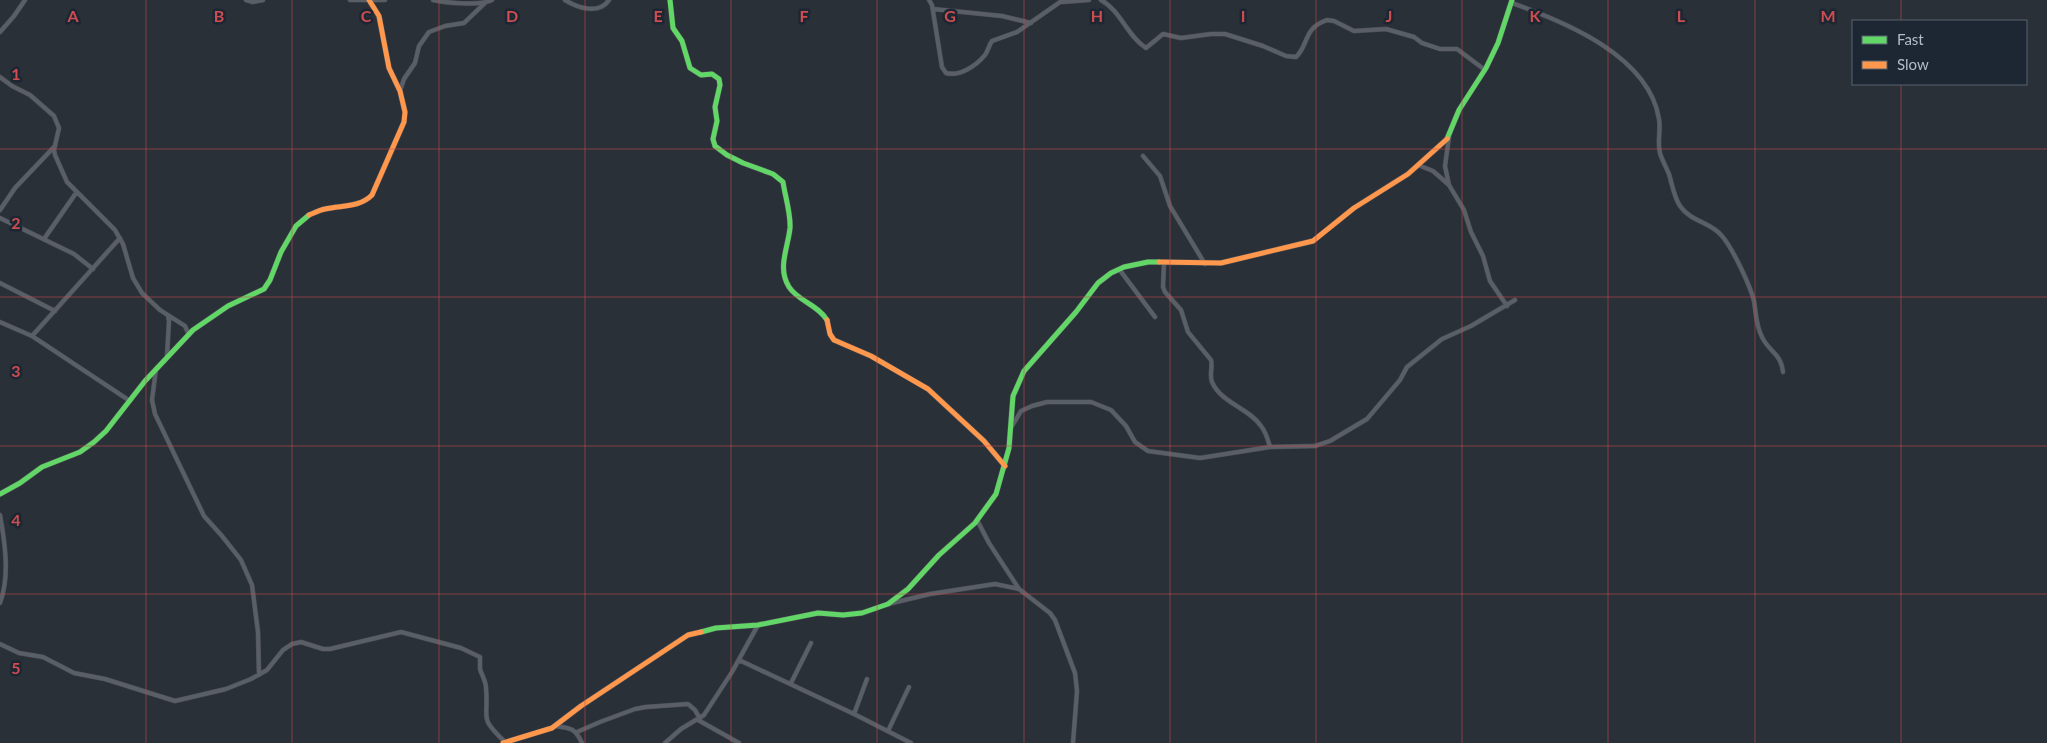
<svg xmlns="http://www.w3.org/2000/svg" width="2047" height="743" viewBox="0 0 2047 743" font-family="Lato,sans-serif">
<rect width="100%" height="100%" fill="#2a3038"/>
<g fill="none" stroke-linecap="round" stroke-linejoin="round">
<defs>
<path id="street" d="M 246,0 L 253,2 L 263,0
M 350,0 L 385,0
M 433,0 C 446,3 480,6 492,0
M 565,0 C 578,8 599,15 609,0
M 929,0 L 932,5 L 942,67 L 946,73 C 959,77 976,66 985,55 C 988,51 989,45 992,41 L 1017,32 L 1063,0
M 1101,0 C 1121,11 1127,36 1146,48 L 1163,34 L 1181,38 L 1211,34 L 1225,34 L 1263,46 L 1286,56 L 1296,57 C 1309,45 1303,28 1327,20 L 1334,21 L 1354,31 L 1386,29 L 1414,37 L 1422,43 L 1440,49 L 1457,49 L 1485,70
M 1062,2 L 1089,0
M 1512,3 C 1565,22 1649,56 1659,119 C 1661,130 1657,142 1660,153 C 1662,160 1666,167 1669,174 C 1672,184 1674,197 1680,206 C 1691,222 1711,222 1722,236 C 1733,249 1750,285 1754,301 C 1756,313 1756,326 1762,337 C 1769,352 1781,353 1783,372
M 933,9 L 1002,16 L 1031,23
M 0,32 L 14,16 L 25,0
M 0,77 L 12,86 L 30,95 L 54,116 L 59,128 L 54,150 L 55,155 L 67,182 L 115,230 L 123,244 L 133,278 L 142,293 L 160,310 L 185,326 L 189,335
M 400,91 L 404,79 L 415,63 L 419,46 L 429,32 L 445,26 L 464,23 L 486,2
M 1449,137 L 1445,166 L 1449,185 L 1464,210 L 1471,232 L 1483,256 L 1490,281 L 1507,306
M 1143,156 L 1160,176 L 1170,206 L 1205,264
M 1418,165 L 1433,171 L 1449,185
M 0,210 L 15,188 L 55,146
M 0,218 L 74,254 L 93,269
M 44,239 L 76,193
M 1164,263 L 1163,287 L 1165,292 L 1181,310 L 1188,332 L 1211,360 C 1213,368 1209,374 1212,382 C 1221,403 1249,408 1261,426 C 1266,432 1268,440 1270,447
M 1119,269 L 1155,317
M 0,283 L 55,311
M 0,322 L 32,336 L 130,401
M 32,336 L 120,238
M 167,356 L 169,321 L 168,316
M 156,369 L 152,400 L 155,414 L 204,516 L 222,536 L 241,560 L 252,585 L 258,632 L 259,675
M 1012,426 L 1021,411 L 1032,406 L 1047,402 L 1091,402 L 1111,410 L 1126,426 L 1135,442 L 1148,451 L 1200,458 L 1270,447 L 1315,446 L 1330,441 L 1367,419 L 1400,380 L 1407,367 L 1442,339 L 1471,326 L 1515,300
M 0,515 C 5,543 10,576 0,603
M 977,520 L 989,543 L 1019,589
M 888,604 L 930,594 L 995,584 L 1019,589 L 1050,613 L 1055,620 L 1075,673 L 1077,691 L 1073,743
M 0,644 L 19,653 L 43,657 L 74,673 L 105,679 L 175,701 L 226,689 L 251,679 L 267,670 L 283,650 L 292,644 L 301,642 L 323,649 L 330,649 L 401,632 L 461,648 L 480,657 C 480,661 480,666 480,669 C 482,676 486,681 486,688 C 489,721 478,716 505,742
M 739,660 L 854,714 L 911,743
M 791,683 L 811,643
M 854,714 L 867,679
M 698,720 L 739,743
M 555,726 C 571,728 575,728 582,743
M 888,731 L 909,687
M 577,732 L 600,722 L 635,709 L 646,707 L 688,704 L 695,710 L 700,719
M 665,743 L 681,729 L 704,715 L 732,672 L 758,625"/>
<path id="fast" d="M 670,0 L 673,28 L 682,41 L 690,68 L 701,75 L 712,74 L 719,79 L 720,85 L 715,107 L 717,121 L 713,139 L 715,146 L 727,155 L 743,163 L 773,174 L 783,182 C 785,196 791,214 790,228 C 788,248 777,268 789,287 C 798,301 818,305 827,320
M 1447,139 L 1459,110 L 1486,68 L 1498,43 L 1512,0
M 0,494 L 20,483 L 42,467 L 80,452 L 94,442 L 106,431 L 145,381 L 193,330 L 228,306 L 264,289 L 270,280 L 281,252 L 296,226 L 309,215
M 701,632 L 716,628 L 758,625 L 818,613 L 843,615 L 862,613 L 888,604 L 908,589 L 939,555 L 975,523 L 996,494 L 1009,448 L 1013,396 L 1024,371 L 1076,312 L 1098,283 L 1111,273 L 1124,267 L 1148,262 L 1159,262"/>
<path id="slow" d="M 309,215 C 314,213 320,210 325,209 C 341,205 359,208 372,195 L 404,122 L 405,112 L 400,91 L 389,68 L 379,16 L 369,0
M 1159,262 L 1221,263 L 1313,241 L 1354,208 L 1408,174 L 1447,139
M 827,320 L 830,334 L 834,340 L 871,356 L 928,389 L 984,441 L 1005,466
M 503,743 L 552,728 L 581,706 L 688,635 L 701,632"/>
</defs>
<use href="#street" stroke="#484c53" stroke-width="5"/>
<use href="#fast" stroke="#484c53" stroke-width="6"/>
<use href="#slow" stroke="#484c53" stroke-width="6"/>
<use href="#street" stroke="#5a5e66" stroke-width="4"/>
<use href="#fast" stroke="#63d668" stroke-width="5"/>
<use href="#slow" stroke="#ff974d" stroke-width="5"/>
</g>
<path fill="none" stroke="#ce4d50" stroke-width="1" stroke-opacity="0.55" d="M 146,0 L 146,743M 292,0 L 292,743M 439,0 L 439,743M 585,0 L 585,743M 731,0 L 731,743M 877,0 L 877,743M 1024,0 L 1024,743M 1170,0 L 1170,743M 1316,0 L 1316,743M 1462,0 L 1462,743M 1608,0 L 1608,743M 1755,0 L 1755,743M 1901,0 L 1901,21M 1901,84 L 1901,743M 0,149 L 2047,149M 0,297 L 2047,297M 0,446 L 2047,446M 0,594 L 2047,594"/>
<g font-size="16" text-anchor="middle" font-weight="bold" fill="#ce4d50" stroke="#1d2633" stroke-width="5" stroke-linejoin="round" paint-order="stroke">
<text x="73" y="22">A</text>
<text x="219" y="22">B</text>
<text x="366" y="22">C</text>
<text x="512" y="22">D</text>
<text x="658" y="22">E</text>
<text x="804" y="22">F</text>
<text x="950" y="22">G</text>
<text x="1097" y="22">H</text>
<text x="1243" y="22">I</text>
<text x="1389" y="22">J</text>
<text x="1535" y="22">K</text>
<text x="1681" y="22">L</text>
<text x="1828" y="22">M</text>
<text x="16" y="80">1</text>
<text x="16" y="229">2</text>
<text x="16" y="377">3</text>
<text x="16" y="526">4</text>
<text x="16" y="674">5</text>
</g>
<rect x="1852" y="20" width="175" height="65" fill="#1d2633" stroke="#59626f"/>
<rect x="1862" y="36" width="25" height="8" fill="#63d668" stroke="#59626f"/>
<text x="1897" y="45" font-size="15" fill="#b4bcc9">Fast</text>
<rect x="1862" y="61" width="25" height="8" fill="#ff974d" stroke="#59626f"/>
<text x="1897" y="70" font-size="15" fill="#b4bcc9">Slow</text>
</svg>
